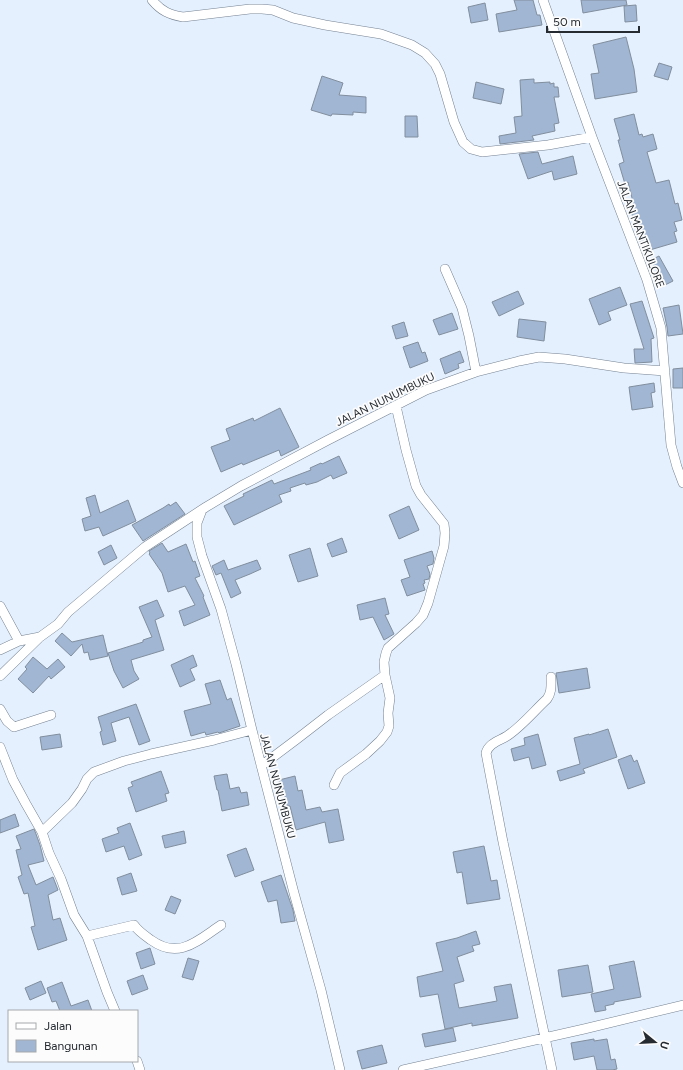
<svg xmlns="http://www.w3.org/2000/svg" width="683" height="1070" viewBox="0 0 683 1070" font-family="Figtree,sans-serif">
<rect width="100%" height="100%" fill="#e5f0fe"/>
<path fill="#a0b6d2" stroke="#818e9e" d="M 514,0 L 533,0 L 537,15 L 540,15 L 542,25 L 499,32 L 496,14 L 517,10 Z
M 581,0 L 626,0 L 627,5 L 583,13 Z
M 485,3 L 488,20 L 471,23 L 468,7 Z
M 636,5 L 637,21 L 625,22 L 624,6 Z
M 626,37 L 634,69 L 637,92 L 595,99 L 591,74 L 599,73 L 593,45 Z
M 659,63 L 672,67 L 668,80 L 654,76 Z
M 322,76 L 343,83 L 339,95 L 366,97 L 366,113 L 353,112 L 353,115 L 332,114 L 331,116 L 311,110 Z
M 534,79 L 534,83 L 550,82 L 550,84 L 554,83 L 554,87 L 558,87 L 559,97 L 554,97 L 559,123 L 554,124 L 555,131 L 532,136 L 534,140 L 500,144 L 499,136 L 516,133 L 514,117 L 522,116 L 520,80 Z
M 476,82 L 504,89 L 501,104 L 473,98 Z
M 634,114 L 639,135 L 642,134 L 643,137 L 653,134 L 657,149 L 647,152 L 656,183 L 669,180 L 675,204 L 678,203 L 682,220 L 674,222 L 677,231 L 674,232 L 677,242 L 643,252 L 631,211 L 635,210 L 628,182 L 625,184 L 619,164 L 624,162 L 618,140 L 620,140 L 614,119 Z
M 405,116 L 417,116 L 418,137 L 405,137 Z
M 538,152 L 542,164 L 573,156 L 577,174 L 554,180 L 552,171 L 528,179 L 519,154 Z
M 659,256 L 673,281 L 665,285 L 651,260 Z
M 620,287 L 627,305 L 608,312 L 611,320 L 599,325 L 589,299 Z
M 518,291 L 524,304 L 499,316 L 492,302 Z
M 642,301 L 654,338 L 651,339 L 652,362 L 635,363 L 634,349 L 644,349 L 630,304 Z
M 679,305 L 683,334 L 668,336 L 667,327 L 663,308 Z
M 452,313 L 458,329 L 439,335 L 433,320 Z
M 519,319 L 546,322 L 544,341 L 517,337 Z
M 404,322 L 408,336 L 396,339 L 392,326 Z
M 418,342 L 422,353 L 425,352 L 428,361 L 410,368 L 403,347 Z
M 460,351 L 464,362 L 458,364 L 459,368 L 445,374 L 440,359 Z
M 683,368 L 683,388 L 673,388 L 673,369 Z
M 654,383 L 655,392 L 651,393 L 653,407 L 632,410 L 629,387 Z
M 280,408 L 299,447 L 281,456 L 279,450 L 243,465 L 242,463 L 221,472 L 211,447 L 230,440 L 226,429 L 253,418 L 254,421 Z
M 339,456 L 347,473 L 333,479 L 331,475 L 317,482 L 306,485 L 305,483 L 290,488 L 291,491 L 279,495 L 282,502 L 234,525 L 224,506 L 244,496 L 243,494 L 272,480 L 274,484 L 311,470 L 310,468 L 321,463 L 322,464 Z
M 95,495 L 100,513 L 128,500 L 136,521 L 103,536 L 99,527 L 85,531 L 82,519 L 91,516 L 86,498 Z
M 176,502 L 185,514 L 143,541 L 132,525 L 163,508 L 169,504 L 170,506 Z
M 409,506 L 419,530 L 399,539 L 389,515 Z
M 342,538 L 347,552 L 332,557 L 327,544 Z
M 162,543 L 168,552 L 186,544 L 193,562 L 195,561 L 200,576 L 195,578 L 204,596 L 203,597 L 210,615 L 184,626 L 179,611 L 195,605 L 185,586 L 168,592 L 162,573 L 149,554 L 150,553 L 149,551 Z
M 111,545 L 117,558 L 104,565 L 98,552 Z
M 310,548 L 318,576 L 298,582 L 289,555 Z
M 432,551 L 434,558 L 433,564 L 427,566 L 430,574 L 429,579 L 424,580 L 425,583 L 423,584 L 425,590 L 407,596 L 401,580 L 410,577 L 404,560 Z
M 224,560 L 228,570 L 257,560 L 261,569 L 250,574 L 235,580 L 241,593 L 231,598 L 221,573 L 216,575 L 212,566 Z
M 385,598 L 389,614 L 385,615 L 394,634 L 384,640 L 373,617 L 360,620 L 357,605 Z
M 157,600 L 164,616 L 155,620 L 164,650 L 131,660 L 134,671 L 139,679 L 123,688 L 114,671 L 108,653 L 143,642 L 143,640 L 152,637 L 139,607 Z
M 62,633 L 72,642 L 103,635 L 108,656 L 90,660 L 88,652 L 84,653 L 82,644 L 71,656 L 55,641 Z
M 193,655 L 197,666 L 190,669 L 195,680 L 180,687 L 171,665 Z
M 33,657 L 47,669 L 58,659 L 65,667 L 51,679 L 49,676 L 33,693 L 18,679 L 27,669 L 25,667 Z
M 587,668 L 590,688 L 559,693 L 556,673 Z
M 220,680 L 227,700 L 231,698 L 240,726 L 219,733 L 218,732 L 206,735 L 205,732 L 191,736 L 184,711 L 211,704 L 205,684 Z
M 136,704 L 150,741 L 139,745 L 129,717 L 111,723 L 116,741 L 103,745 L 100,732 L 102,731 L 98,717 Z
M 608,729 L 617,757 L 583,769 L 585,773 L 560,781 L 557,771 L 580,764 L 574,738 L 589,734 L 589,735 Z
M 60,734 L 62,747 L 42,750 L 40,737 Z
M 538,734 L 546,765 L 532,769 L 529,757 L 514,761 L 511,749 L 525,745 L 524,738 Z
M 631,755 L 634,762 L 637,760 L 645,783 L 628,789 L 618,760 Z
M 161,771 L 169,793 L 165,794 L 167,801 L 136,812 L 128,788 L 133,786 L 131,782 Z
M 227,774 L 230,789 L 239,787 L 241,793 L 247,792 L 249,805 L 222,811 L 218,790 L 217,790 L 214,776 Z
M 295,776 L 298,791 L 302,790 L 306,810 L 320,807 L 322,812 L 338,809 L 344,840 L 329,843 L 325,822 L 296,830 L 290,806 L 287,806 L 283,789 L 281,790 L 279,780 Z
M 15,814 L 19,826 L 0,833 L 0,820 Z
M 130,823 L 142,855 L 129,860 L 124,846 L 106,852 L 102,839 L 119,833 L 117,828 Z
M 34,829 L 36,834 L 40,845 L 44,861 L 28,865 L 36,885 L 53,877 L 58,890 L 48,895 L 53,920 L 60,918 L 67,940 L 38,950 L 31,927 L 35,926 L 28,893 L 24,894 L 18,877 L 22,875 L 16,850 L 21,849 L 16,836 Z
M 184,831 L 186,843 L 165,848 L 162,836 Z
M 484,846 L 491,881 L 497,880 L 500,899 L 467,904 L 462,872 L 457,873 L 453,852 Z
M 246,848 L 254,870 L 235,877 L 227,855 Z
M 131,873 L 137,891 L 122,895 L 117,878 Z
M 281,875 L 293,910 L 295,921 L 281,923 L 277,900 L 268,902 L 261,882 Z
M 171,896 L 181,900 L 175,914 L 165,910 Z
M 476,931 L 480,944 L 472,946 L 474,951 L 457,957 L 464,981 L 454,984 L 459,1008 L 497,1001 L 494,987 L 511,984 L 518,1018 L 472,1026 L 472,1023 L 445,1029 L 438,994 L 420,997 L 417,977 L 443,971 L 436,943 L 457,938 Z
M 150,948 L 155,964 L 141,969 L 136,953 Z
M 188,958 L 199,961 L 193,980 L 182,977 Z
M 634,961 L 641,997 L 614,1002 L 614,1004 L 605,1006 L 606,1010 L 595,1012 L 591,994 L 614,989 L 609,966 Z
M 588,965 L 593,992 L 562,997 L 558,970 Z
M 143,975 L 148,989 L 132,995 L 127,981 Z
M 41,981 L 46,993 L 30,1000 L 25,988 Z
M 62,982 L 71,1006 L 88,1000 L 92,1011 L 60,1011 L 56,1001 L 52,1002 L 47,988 Z
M 453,1028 L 456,1041 L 425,1047 L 422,1034 Z
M 594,1039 L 594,1041 L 607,1039 L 611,1060 L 615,1059 L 617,1069 L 612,1070 L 597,1070 L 594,1056 L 574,1060 L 571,1043 Z
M 382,1045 L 387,1063 L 362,1069 L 357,1051 Z"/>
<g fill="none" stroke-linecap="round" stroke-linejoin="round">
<defs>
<path id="street" d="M 152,0 C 161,11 170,15 183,17 L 250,9 L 262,9 L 273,10 L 293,18 L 325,25 L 381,34 L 412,45 L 425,53 L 435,64 L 440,74 L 454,122 L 463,142 L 471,149 L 482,152 L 548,145 L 592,137
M 543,0 L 592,137 L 647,280 L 661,328 L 671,445 L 677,467 L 683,483
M 445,269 L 462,308 L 469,336 L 476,372
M 202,510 L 197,523 L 197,537 L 202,556 L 221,609 L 236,664 L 252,730 L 294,893 L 321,990 L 340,1070
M 0,606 L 19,641
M 0,650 L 19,641 L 40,637
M 0,676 L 40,637 L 58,624 L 68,612 L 145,547 L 206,507 L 241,486 L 328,440 L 426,390 L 476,372 L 519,361 L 539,357 L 565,359 L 624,368 L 665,371
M 551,677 C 551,685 552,692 547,699 C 534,711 521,727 507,736 C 499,741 489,743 486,753 L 503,842 L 552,1070
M 0,709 L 7,721 L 14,727 L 51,715
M 0,747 L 13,780 L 26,804 L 42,832 L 49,853 L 61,879 L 74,915 L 87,936 L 107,992 L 115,1011
M 261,766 L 297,739 L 328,715 L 385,675
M 334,785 L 340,773 L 366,754 L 380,741 L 387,732 L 389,726 L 388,713 L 390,698 L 385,675 L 384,662 L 386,653 L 388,648 L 416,623 L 423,615 L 428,603 L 444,546 L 445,533 L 444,524 L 421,495 L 416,486 L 406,450 L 396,406
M 42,832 L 72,803 L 82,789 L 87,779 L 94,772 L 124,761 L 151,754 L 214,740 L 252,730
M 87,936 L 134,925 C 138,931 144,935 151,940 C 179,960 197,941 221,925
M 137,1061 L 140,1070
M 403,1070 L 584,1029 L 683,1005"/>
</defs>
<use href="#street" stroke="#758292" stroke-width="10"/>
<use href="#street" stroke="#fff" stroke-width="9"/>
</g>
<g text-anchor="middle" stroke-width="3.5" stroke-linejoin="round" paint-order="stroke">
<g font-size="11" fill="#252b31" stroke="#fcfcfc">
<text transform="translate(641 234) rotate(69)" y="4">JALAN MANTIKULORE</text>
<text transform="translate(385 399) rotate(-26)" y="4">JALAN NUNUMBUKU</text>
<text transform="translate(278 786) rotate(75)" y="4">JALAN NUNUMBUKU</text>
</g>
</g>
<rect x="8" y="1010" width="130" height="52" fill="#fcfcfc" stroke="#a6a8ab"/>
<rect x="16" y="1023" width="20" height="6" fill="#ffffff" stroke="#a6a8ab"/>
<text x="44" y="1030" font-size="12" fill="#252b31">Jalan</text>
<rect x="16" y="1040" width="20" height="12" fill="#a0b6d2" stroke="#a6a8ab"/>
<text x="44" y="1050" font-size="12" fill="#252b31">Bangunan</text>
<g transform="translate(655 1042) rotate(108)" stroke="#fcfcfc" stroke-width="3" paint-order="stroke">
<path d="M0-3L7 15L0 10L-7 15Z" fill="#252b31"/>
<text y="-6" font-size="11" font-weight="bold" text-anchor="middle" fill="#252b31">U</text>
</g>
<path d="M547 26v6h92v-6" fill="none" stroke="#252b31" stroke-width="2"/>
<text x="553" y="26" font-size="12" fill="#252b31" stroke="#fcfcfc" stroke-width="3" paint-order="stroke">50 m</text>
</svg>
